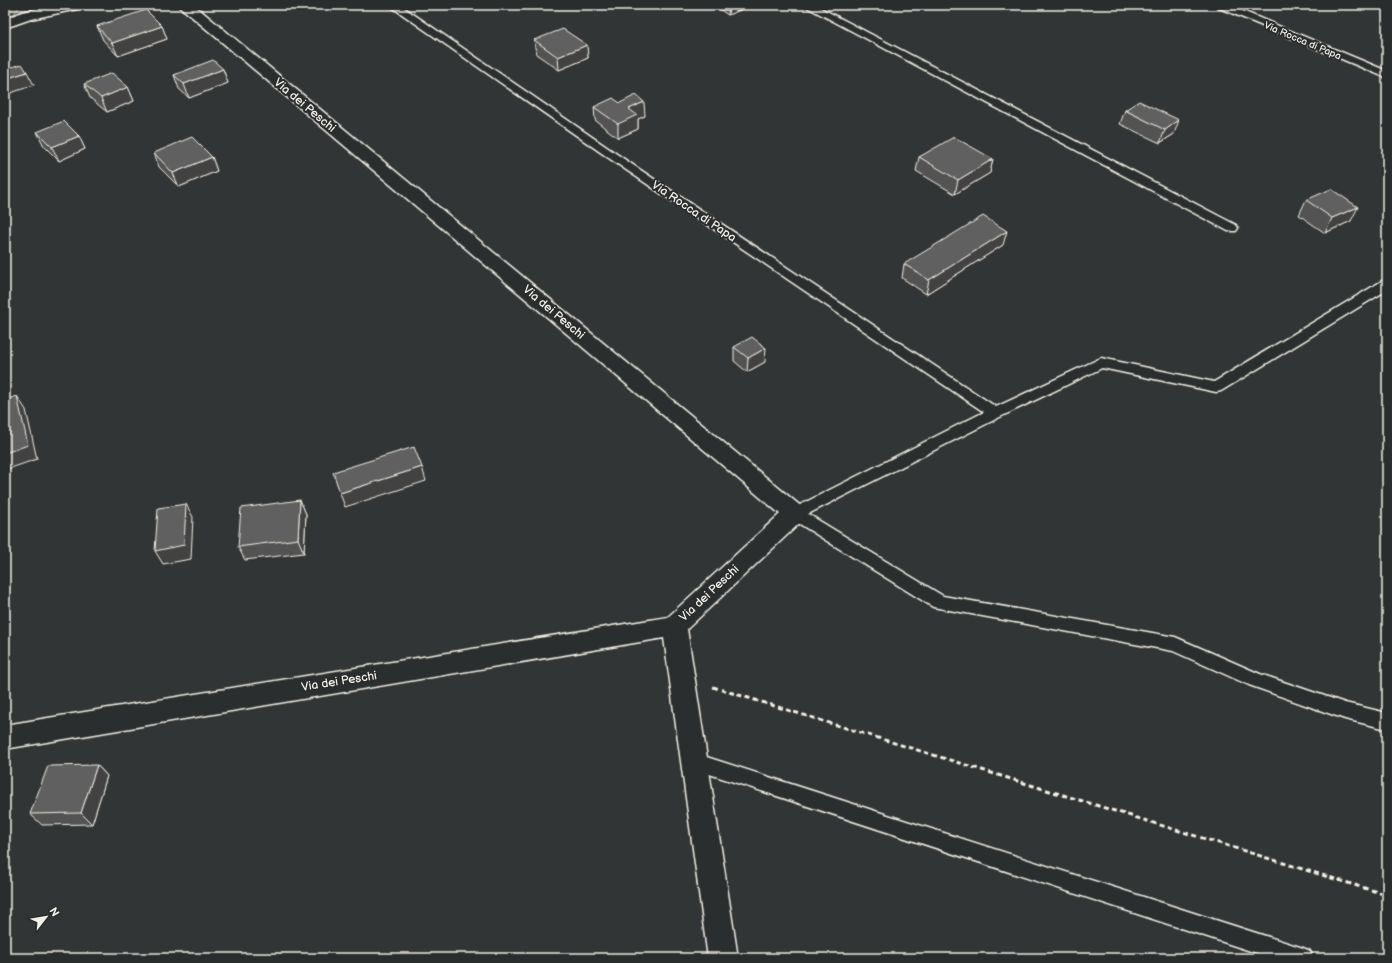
<svg xmlns="http://www.w3.org/2000/svg" width="1392" height="963" viewBox="0 0 1392 963" font-family="'Balsamiq Sans',sans-serif">
<rect width="100%" height="100%" fill="#323535"/>
<filter id="ink" filterUnits="userSpaceOnUse"><feTurbulence type="fractalNoise" baseFrequency=".025" numOctaves="2"/><feDisplacementMap in="SourceGraphic" scale="8" xChannelSelector="R" yChannelSelector="G"/><feConvolveMatrix kernelMatrix="1 2 1 2 8 2 1 2 1" color-interpolation-filters="sRGB"/></filter>
<g filter="url(#ink)">
<path fill="#4b4d4c" stroke="#a09f9a" d="M 5,5 L 21,5 L 14,14 L 5,19 Z"/>
<g fill="none" stroke-linecap="round" stroke-linejoin="round">
<defs>
<path id="lane" d="M 389,5 L 400,5 L 624,159 L 996,407 L 1101,358 L 1214,382 L 1382,281 L 1387,280 L 1387,290 L 1221,391 L 1216,392 L 1102,368 L 1000,417 L 808,514 L 943,596 L 1175,637 L 1260,674 L 1345,703 L 1387,713 L 1387,729 L 1345,719 L 1249,685 L 1173,651 L 933,607 L 790,518 L 787,514 L 790,510 L 984,412 L 616,163 Z
M 803,5 L 815,5 L 1236,225 L 1238,228 L 1236,231 L 1228,231 Z
M 1215,5 L 1228,5 L 1387,71 L 1387,78 L 1217,7 Z
M 694,753 L 1303,948 L 1310,951 L 1313,958 L 1272,958 L 694,769 L 688,767 L 685,761 L 688,755 Z"/>
<path id="street" d="M 55,5 L 84,5 L 82,8 L 31,19 L 5,28 L 5,19 L 22,12 Z
M 178,5 L 194,5 L 803,508 L 806,514 L 803,520 L 687,629 L 738,958 L 708,958 L 664,638 L 5,749 L 5,725 L 668,617 L 780,514 Z"/>
</defs>
<use href="#lane" stroke="#f4f1e8" stroke-width="3"/>
<use href="#street" stroke="#f4f1e8" stroke-width="3"/>
<path stroke="#f4f1e8" stroke-width="3" stroke-dasharray="5 3.5" stroke-linecap="butt" d="M 713,687 L 1387,895"/>
<use href="#lane" fill="#2a2d2e" fill-rule="evenodd"/>
<use href="#street" fill="#2a2d2e" fill-rule="evenodd"/>
</g>
<path fill="#525352" stroke="#f4f1e8" d="M 713,5 L 750,5 L 750,6 L 728,15 Z
M 97,26 L 162,26 L 167,39 L 118,56 L 103,40 Z
M 534,40 L 587,45 L 588,58 L 559,70 L 536,54 Z
M 223,69 L 228,83 L 189,98 L 179,89 L 174,75 Z
M 84,84 L 128,87 L 134,101 L 107,112 L 90,98 Z
M 620,103 L 645,116 L 638,119 L 638,129 L 618,138 L 595,120 L 594,107 Z
M 1125,110 L 1174,134 L 1160,143 L 1120,124 Z
M 37,132 L 79,136 L 85,149 L 59,161 L 44,146 Z
M 154,153 L 212,157 L 217,171 L 179,187 L 159,167 Z
M 919,157 L 993,159 L 990,173 L 955,194 L 916,171 Z
M 1306,200 L 1351,221 L 1325,233 L 1299,215 Z
M 1003,245 L 926,294 L 902,278 L 904,264 Z
M 734,347 L 765,362 L 747,372 L 734,361 Z
M 300,500 L 306,514 L 304,553 L 245,560 L 238,547 Z
M 97,765 L 107,776 L 92,824 L 42,825 L 30,814 Z"/>
<path fill="#424342" stroke="#f4f1e8" d="M 729,5 L 750,5 L 750,6 L 728,15 Z
M 162,26 L 167,39 L 118,56 L 112,43 Z
M 587,45 L 588,58 L 559,70 L 558,57 Z
M 223,69 L 228,83 L 189,98 L 184,84 Z
M 27,72 L 34,85 L 5,95 L 5,79 Z
M 128,87 L 134,101 L 107,112 L 101,98 Z
M 644,102 L 645,116 L 638,119 L 638,129 L 618,138 L 618,124 L 629,109 Z
M 1179,120 L 1174,134 L 1160,143 L 1165,130 Z
M 79,136 L 85,149 L 59,161 L 52,147 Z
M 212,157 L 217,171 L 179,187 L 173,173 Z
M 993,159 L 990,173 L 955,194 L 958,180 Z
M 1358,207 L 1351,221 L 1325,233 L 1332,218 Z
M 1007,231 L 1003,245 L 926,294 L 929,280 Z
M 766,348 L 765,362 L 747,372 L 748,358 Z
M 17,396 L 26,410 L 37,459 L 5,470 L 5,453 Z
M 422,467 L 426,481 L 345,507 L 340,493 Z
M 300,500 L 306,514 L 304,553 L 298,539 Z
M 186,504 L 193,517 L 191,559 L 163,564 L 155,551 Z
M 97,765 L 107,776 L 92,824 L 81,813 Z"/>
<path fill="#5f605f" stroke="#f4f1e8" d="M 146,10 L 162,26 L 112,43 L 97,26 Z
M 563,29 L 587,45 L 558,57 L 534,40 Z
M 213,60 L 223,69 L 184,84 L 174,75 Z
M 22,64 L 27,72 L 5,79 L 5,69 Z
M 112,73 L 128,87 L 101,98 L 84,84 Z
M 636,95 L 644,102 L 629,109 L 637,115 L 618,124 L 594,107 L 613,98 L 620,103 Z
M 1139,101 L 1179,120 L 1165,130 L 1125,110 Z
M 64,121 L 79,136 L 52,147 L 37,132 Z
M 192,137 L 212,157 L 173,173 L 154,153 Z
M 954,137 L 993,159 L 958,180 L 919,157 Z
M 1331,189 L 1358,207 L 1332,218 L 1306,200 Z
M 983,216 L 1007,231 L 929,280 L 904,264 Z
M 752,337 L 766,348 L 748,358 L 734,347 Z
M 17,396 L 28,445 L 5,453 L 5,400 Z
M 414,447 L 422,467 L 340,493 L 333,472 Z
M 300,500 L 298,539 L 238,547 L 241,508 Z
M 186,504 L 184,545 L 155,551 L 158,508 Z
M 97,765 L 81,813 L 30,814 L 48,766 Z"/>
</g>
<g text-anchor="middle" stroke-width="4" stroke-linejoin="round" paint-order="stroke">
<g font-size="10" fill="#f4f1e8" stroke="#2a2d2e">
<text transform="translate(1303 40) rotate(23)" y="4">Via Rocca di Papa</text>
</g>
<g font-size="12" fill="#f4f1e8" stroke="#2a2d2e">
<text transform="translate(305 105) rotate(40)" y="4">Via dei Peschi</text>
<text transform="translate(694 211) rotate(34)" y="4">Via Rocca di Papa</text>
<text transform="translate(554 312) rotate(40)" y="4">Via dei Peschi</text>
<text transform="translate(709 593) rotate(-43)" y="4">Via dei Peschi</text>
<text transform="translate(339 681) rotate(-9)" y="4">Via dei Peschi</text>
</g>
</g>
<rect width="1392" height="963" fill="none" stroke="#2a2d2e" stroke-width="20"/>
<rect x="10" y="10" width="1372" height="943" fill="none" stroke="#f4f1e8" stroke-width="1.5" filter="url(#ink)"/>
<g transform="translate(46 917) rotate(59)" stroke="#2a2d2e" stroke-width="3" paint-order="stroke">
<path d="M0-3L7 15L0 10L-7 15Z" fill="#f4f1e8"/>
<text y="-6" font-size="11" font-weight="bold" text-anchor="middle" fill="#f4f1e8">N</text>
</g>
</svg>
